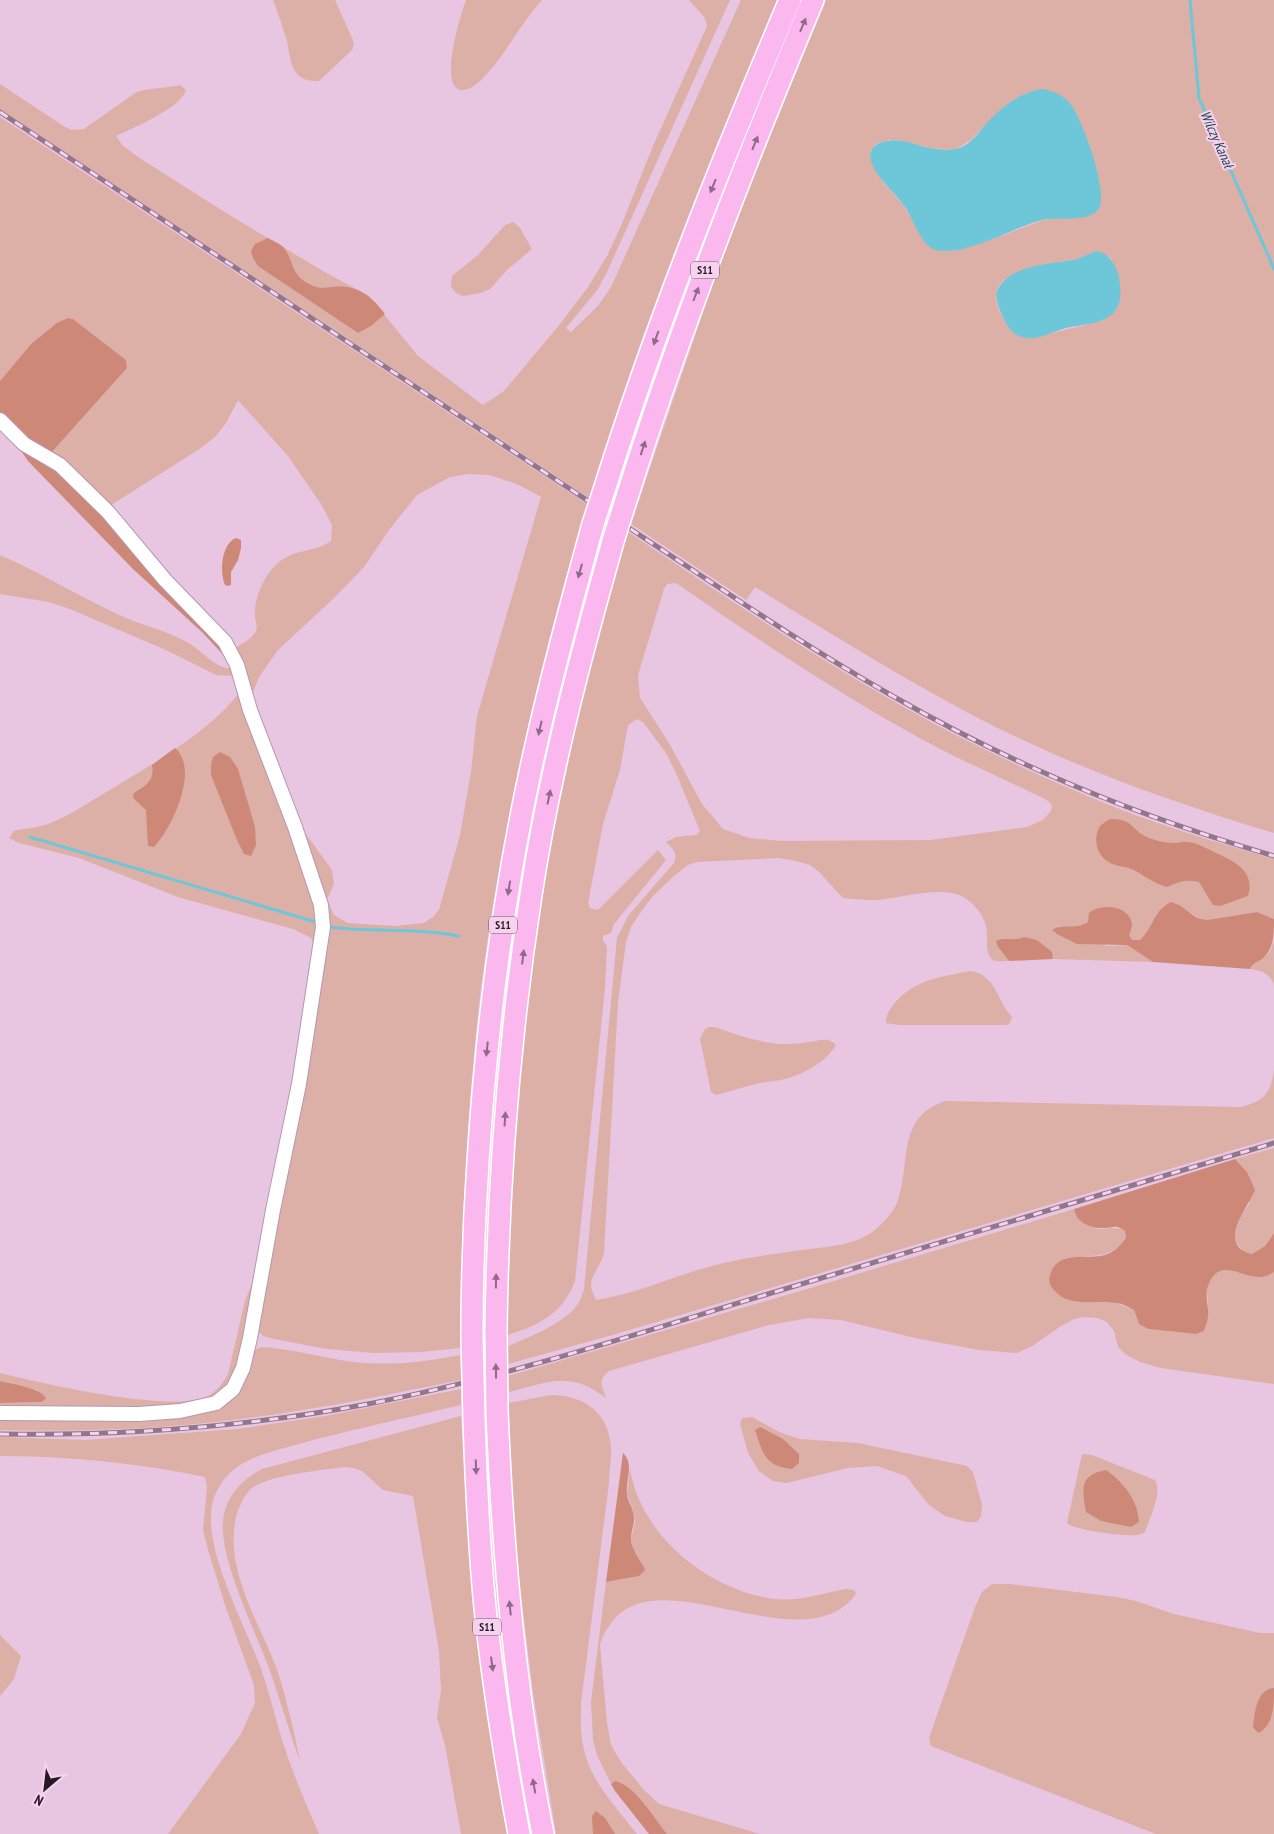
<svg xmlns="http://www.w3.org/2000/svg" width="1274" height="1834" viewBox="0 0 1274 1834" font-family="'PT Sans Narrow',sans-serif">
<rect width="100%" height="100%" fill="#e8c5e1"/>
<path fill="#dcb0a6" fill-rule="evenodd" d="M 273,0 L 335,0 L 352,38 L 354,44 L 352,50 L 319,81 C 310,81 300,80 295,71 C 290,63 289,51 287,41 C 283,27 278,14 273,0 Z
M 466,0 L 542,0 C 519,25 505,57 481,80 C 476,85 468,91 461,90 C 438,86 461,14 466,0 Z
M 689,0 L 730,0 L 607,272 L 598,289 L 566,328 L 571,332 L 598,306 L 611,287 L 741,0 L 777,0 C 708,163 641,328 589,498 L 0,109 L 0,84 L 65,127 L 72,130 L 84,129 L 135,93 C 149,87 165,89 180,85 L 186,90 C 181,108 133,128 116,136 L 123,146 L 141,159 L 231,216 L 323,271 L 369,296 L 418,356 L 483,405 L 504,391 L 560,324 L 588,287 L 607,256 L 621,226 L 653,146 L 707,26 L 705,18 Z
M 826,0 L 1274,0 L 1274,833 C 1171,802 1070,766 974,716 C 899,676 827,632 755,587 L 746,600 L 631,524 L 730,233 ZM 1026,93 L 1076,114 L 1097,169 L 1075,217 L 1043,220 L 993,239 L 953,251 L 925,241 L 904,206 L 883,182 L 870,155 L 872,150 L 876,144 L 889,140 L 903,141 L 930,148 L 955,150 L 971,140 L 1001,109 ZM 1084,257 L 1110,257 C 1123,278 1126,307 1101,321 L 1048,334 L 1008,326 C 1003,317 995,305 996,294 C 998,266 1064,263 1084,257 Z
M 0,117 L 587,504 C 540,662 502,824 481,987 C 467,1107 461,1228 460,1348 L 422,1352 L 373,1353 L 327,1349 L 274,1339 L 263,1336 L 258,1331 L 325,941 L 300,826 L 332,870 L 334,884 L 327,899 L 334,915 L 348,923 L 395,926 L 424,923 L 433,917 L 439,910 L 460,835 L 471,772 L 477,716 L 541,497 L 517,484 L 489,475 L 468,474 L 450,477 L 417,495 L 389,530 L 364,567 L 334,598 L 278,650 L 259,677 L 253,692 L 252,705 L 235,648 C 242,644 252,639 256,631 C 258,626 255,621 255,616 C 254,599 262,581 272,569 C 292,546 311,555 331,541 L 332,525 L 321,504 L 288,456 L 238,400 L 226,423 L 216,436 L 201,448 L 108,507 L 51,453 L 127,368 L 126,360 L 73,319 L 68,318 L 31,344 L 0,381 Z
M 513,222 L 520,228 L 532,249 L 507,270 L 490,289 L 481,293 L 463,296 L 456,293 L 451,287 L 452,276 L 478,255 L 505,225 Z
M 628,532 C 748,612 868,694 998,756 C 1049,780 1101,803 1155,822 C 1194,836 1234,847 1274,859 L 1274,919 L 1257,912 L 1207,920 L 1198,918 L 1181,906 L 1157,913 L 1148,932 L 1140,940 L 1132,940 L 1128,935 L 1088,922 L 1080,927 L 1057,926 L 1107,946 L 1127,945 L 1153,962 L 1053,959 L 1052,952 L 1024,937 L 1016,940 L 1002,938 L 998,947 L 1009,961 C 1003,961 994,963 991,958 C 985,951 988,940 987,932 C 986,918 976,905 965,898 C 943,884 899,899 874,900 C 864,900 854,899 843,898 L 818,871 L 810,865 L 796,861 L 779,858 L 697,862 L 688,865 L 674,876 L 653,896 L 640,913 L 631,927 L 626,942 L 618,1002 L 604,1253 C 602,1263 591,1277 591,1284 C 591,1289 594,1295 596,1300 C 631,1295 664,1280 698,1270 C 732,1259 774,1254 810,1249 C 833,1246 855,1245 875,1230 C 884,1222 894,1212 898,1200 C 911,1162 896,1118 945,1101 L 1240,1107 C 1263,1102 1270,1095 1274,1071 L 1274,1138 L 616,1334 L 508,1364 L 508,1346 C 528,1338 565,1323 578,1304 C 581,1300 582,1294 584,1289 L 617,938 L 628,916 L 674,863 C 678,853 673,849 666,842 L 676,837 L 696,835 L 700,831 L 676,773 L 666,753 L 643,722 L 637,719 L 628,725 L 620,770 L 603,824 L 588,903 L 590,908 L 598,910 L 658,850 L 666,860 L 614,924 L 611,933 L 603,936 L 603,941 L 607,946 L 605,988 L 575,1281 C 563,1313 539,1326 507,1335 C 505,1246 512,1155 521,1065 C 525,1022 529,978 536,935 C 557,799 588,664 628,532 ZM 676,583 C 751,635 827,686 907,731 C 952,757 1000,777 1047,800 L 1052,805 L 1051,811 L 1043,820 L 1027,827 L 931,840 L 781,841 L 749,838 L 723,829 L 702,804 L 669,743 L 640,698 L 638,675 L 664,589 L 667,584 Z
M 0,555 C 41,573 79,596 119,615 C 141,625 165,630 187,642 C 199,648 218,671 231,668 L 233,676 L 216,675 L 166,650 L 70,609 L 49,602 L 0,594 Z
M 239,693 L 275,782 L 318,914 L 314,945 L 311,938 L 293,929 L 178,897 L 79,858 L 19,843 L 9,838 L 14,831 C 25,828 37,828 48,824 C 69,816 88,803 108,791 C 151,765 208,733 239,693 Z
M 1274,941 L 1274,985 C 1269,973 1263,971 1250,969 C 1254,961 1263,960 1269,953 C 1271,950 1272,945 1274,941 Z
M 971,971 C 996,975 997,1001 1012,1017 L 1010,1023 L 1006,1025 L 899,1025 L 886,1023 C 886,1015 888,1012 893,1005 C 914,979 941,977 971,971 Z
M 709,1027 L 715,1027 C 744,1038 772,1047 803,1043 C 814,1042 828,1035 836,1045 C 826,1062 804,1074 785,1079 C 777,1081 769,1081 761,1083 C 746,1086 731,1091 716,1095 L 711,1092 L 700,1039 L 705,1029 Z
M 1274,1148 L 1274,1233 L 1265,1246 L 1252,1254 L 1244,1252 L 1236,1243 L 1234,1236 L 1241,1216 L 1249,1204 L 1247,1172 L 1235,1159 Z
M 1074,1209 L 1075,1215 C 1080,1219 1086,1225 1092,1227 C 1104,1232 1111,1224 1125,1231 L 1126,1238 C 1112,1257 1099,1255 1078,1257 L 1077,1302 L 1117,1303 L 1134,1310 L 1139,1324 L 1148,1329 L 1196,1334 L 1203,1331 C 1205,1322 1208,1313 1208,1304 C 1208,1298 1206,1294 1207,1288 C 1218,1253 1241,1280 1263,1277 C 1267,1276 1271,1274 1274,1272 L 1274,1384 L 1161,1368 L 1140,1362 L 1125,1354 L 1118,1347 L 1114,1331 L 1107,1322 L 1097,1318 L 1084,1317 L 1074,1319 L 1061,1326 L 1032,1346 L 1017,1353 L 979,1350 L 915,1338 L 841,1320 L 809,1318 L 769,1325 L 609,1371 C 597,1381 602,1385 606,1398 C 570,1370 548,1382 509,1392 L 508,1376 L 797,1292 Z
M 258,1267 L 254,1293 L 234,1377 L 220,1396 L 175,1408 L 0,1409 L 0,1403 L 42,1402 L 37,1390 L 0,1381 L 0,1373 C 41,1383 172,1414 208,1396 C 217,1391 223,1383 228,1374 L 245,1301 Z
M 262,1347 C 293,1349 323,1358 353,1362 C 390,1366 425,1362 460,1355 L 461,1380 C 391,1394 320,1409 249,1418 C 167,1429 83,1432 0,1430 L 0,1416 L 212,1408 L 252,1353 L 256,1349 Z
M 461,1389 L 461,1405 C 406,1418 350,1430 295,1445 C 275,1451 253,1455 236,1468 C 222,1478 212,1495 211,1513 C 208,1558 244,1623 260,1666 C 269,1691 275,1717 283,1743 C 293,1774 306,1804 319,1834 L 168,1834 L 241,1734 L 255,1703 L 254,1685 L 226,1608 L 208,1550 L 203,1530 L 207,1487 L 205,1477 C 138,1463 68,1456 0,1456 L 0,1437 L 85,1440 L 238,1429 L 325,1416 Z
M 551,1395 C 586,1395 611,1415 611,1451 C 611,1462 609,1472 609,1483 L 581,1703 C 581,1717 580,1732 583,1745 C 589,1780 616,1807 637,1834 L 556,1834 L 533,1692 L 514,1540 L 509,1403 Z
M 461,1416 L 469,1548 L 485,1703 L 507,1834 L 461,1834 L 445,1745 L 437,1718 L 441,1690 L 439,1651 L 413,1496 L 383,1490 L 362,1471 L 353,1468 L 345,1467 C 323,1470 265,1475 250,1490 C 244,1496 240,1505 237,1513 C 222,1569 260,1622 278,1672 C 287,1701 294,1731 300,1761 C 288,1729 279,1695 267,1663 C 253,1626 220,1560 223,1522 C 225,1497 241,1480 262,1469 Z
M 752,1417 L 779,1432 L 800,1439 L 858,1443 L 967,1466 L 973,1472 L 982,1505 L 981,1516 L 977,1522 L 967,1522 L 945,1516 L 929,1505 L 906,1476 L 877,1466 L 848,1468 L 786,1483 L 773,1481 L 759,1471 L 748,1453 L 740,1424 L 742,1418 Z
M 1082,1454 L 1092,1455 L 1155,1480 C 1163,1491 1149,1520 1145,1532 C 1142,1533 1140,1535 1137,1535 C 1127,1537 1073,1530 1067,1523 Z
M 630,1469 C 641,1536 708,1590 774,1599 C 798,1602 824,1593 846,1589 L 854,1590 L 856,1594 C 806,1663 670,1564 617,1616 C 609,1625 603,1634 600,1645 L 607,1723 L 611,1745 L 621,1762 L 644,1790 L 659,1804 L 760,1834 L 667,1834 C 654,1818 635,1785 615,1781 L 611,1784 L 597,1755 L 593,1740 L 591,1702 L 606,1582 L 639,1576 L 641,1562 L 633,1549 L 631,1539 L 635,1523 L 633,1510 L 627,1494 Z
M 992,1584 L 1010,1584 L 1117,1597 L 1136,1601 L 1174,1614 L 1260,1633 L 1274,1633 L 1274,1834 L 1156,1834 L 931,1746 L 929,1738 L 975,1607 L 982,1592 Z
M 0,1635 L 21,1656 L 14,1679 L 0,1696 Z"/>
<path fill="#cd8878" d="M 268,238 C 273,241 281,244 284,248 C 295,263 290,275 311,285 C 319,289 324,288 333,287 C 356,284 372,296 385,314 L 371,326 L 358,333 L 258,266 L 253,258 L 251,251 L 255,244 Z
M 68,318 L 73,319 L 126,360 L 127,368 L 51,453 L 35,446 L 0,414 L 0,381 L 31,344 L 57,323 Z
M 17,445 L 51,464 L 95,507 L 222,648 L 227,659 L 203,633 L 133,569 L 28,461 Z
M 236,538 L 241,540 L 241,548 L 238,560 L 231,572 L 231,585 L 228,586 L 225,585 C 219,572 222,543 236,538 Z
M 175,748 C 200,769 172,828 154,847 L 148,846 L 146,810 L 133,798 L 134,793 C 146,785 155,781 152,765 Z
M 220,752 L 230,757 L 238,769 L 255,827 L 256,845 L 251,856 L 244,854 L 237,840 L 211,775 L 211,764 L 213,757 Z
M 1110,819 C 1134,818 1131,831 1149,838 C 1157,841 1166,843 1175,843 C 1179,843 1183,841 1186,842 C 1195,842 1204,847 1212,851 C 1231,860 1256,869 1248,896 L 1220,906 L 1213,905 L 1199,882 C 1187,879 1178,882 1167,887 C 1152,882 1149,879 1136,871 C 1128,866 1115,867 1107,861 C 1096,853 1093,838 1100,826 C 1102,824 1107,821 1110,819 Z
M 1171,902 L 1181,906 L 1197,918 L 1207,920 L 1257,912 L 1274,919 C 1274,934 1274,950 1262,959 C 1256,963 1253,963 1250,969 L 1153,962 L 1127,945 L 1077,944 L 1057,934 L 1052,930 C 1064,922 1074,931 1088,922 L 1089,913 C 1101,903 1129,905 1132,924 C 1132,928 1130,932 1129,935 L 1132,940 L 1140,940 C 1155,926 1151,913 1171,902 Z
M 1024,937 L 1037,940 L 1052,952 L 1053,959 L 1009,961 L 998,947 L 996,941 C 1006,936 1012,942 1024,937 Z
M 1235,1159 L 1247,1172 L 1255,1190 C 1247,1209 1216,1246 1252,1254 L 1265,1246 L 1274,1233 L 1274,1272 C 1271,1274 1267,1276 1263,1277 C 1241,1280 1218,1253 1207,1289 C 1205,1297 1209,1307 1208,1316 C 1208,1321 1205,1326 1204,1331 L 1196,1334 L 1148,1329 L 1139,1324 L 1134,1310 C 1128,1307 1122,1303 1116,1303 C 1096,1300 1068,1308 1054,1290 C 1049,1285 1048,1279 1051,1273 C 1058,1250 1087,1260 1105,1255 C 1114,1252 1120,1246 1126,1238 L 1125,1231 C 1123,1230 1120,1228 1118,1227 C 1114,1226 1109,1228 1105,1228 C 1092,1229 1076,1223 1074,1209 Z
M 0,1381 C 12,1384 41,1388 46,1398 L 42,1402 L 0,1403 Z
M 760,1427 L 783,1439 L 799,1454 L 799,1463 L 792,1469 C 765,1466 763,1454 755,1430 Z
M 623,1453 C 635,1465 625,1480 627,1494 C 627,1500 632,1506 633,1512 C 636,1524 631,1528 631,1539 C 631,1550 641,1560 645,1570 L 639,1576 L 606,1582 Z
M 1106,1470 C 1123,1482 1138,1500 1139,1522 L 1131,1527 L 1101,1521 L 1086,1512 C 1082,1489 1079,1475 1106,1470 Z
M 1274,1688 C 1274,1704 1274,1726 1258,1733 L 1253,1727 C 1255,1713 1256,1690 1274,1688 Z
M 615,1781 C 635,1785 654,1818 667,1834 L 649,1834 L 615,1791 L 611,1784 Z
M 596,1811 L 605,1818 L 615,1834 L 593,1834 L 592,1816 Z"/>
<path fill="#6ec6d9" d="M 1042,89 C 1053,91 1061,94 1069,102 C 1081,115 1112,198 1097,211 C 1086,222 1057,217 1042,220 C 1012,228 972,253 941,251 C 921,250 915,221 905,207 C 895,193 882,183 874,168 C 862,146 882,138 902,141 C 912,142 921,147 931,148 C 942,150 955,151 964,146 C 973,141 979,132 986,124 C 1001,107 1019,93 1042,89 Z
M 1096,251 C 1110,254 1116,264 1119,278 C 1121,289 1122,301 1115,311 C 1104,325 1082,324 1066,328 C 1055,331 1044,337 1033,338 C 1028,339 1020,337 1015,334 C 1007,328 1003,317 999,308 C 997,301 994,293 999,287 C 1013,265 1049,264 1072,260 C 1080,259 1088,254 1096,251 Z"/>
<g fill="none" stroke-linecap="round" stroke-linejoin="round">
<path stroke="#6ec6d9" stroke-width="3" d="M 1190,0 L 1199,98 L 1274,269
M 30,837 L 319,923
M 331,927 C 373,933 416,927 458,936"/>
<defs>
<path id="minor" d="M 0,420 L 24,444 L 60,465 L 108,512 L 165,580 L 225,642 L 237,665 L 250,710 L 295,827 L 321,905 L 323,927 L 299,1084 L 273,1210 L 250,1338 L 243,1368 L 233,1389 L 216,1403 L 180,1411 L 139,1414 L 0,1413"/>
<path id="highway" d="M 607,481 C 659,317 723,158 790,0
M 628,494 C 681,326 745,162 813,0
M 496,1330 C 498,1184 509,1039 531,895 C 549,774 581,655 614,538
M 472,1336 C 472,1278 474,1220 478,1162 C 487,1018 506,873 539,732 C 555,662 574,593 593,524
M 497,1412 C 503,1554 515,1695 543,1834
M 474,1419 C 476,1482 479,1545 485,1608 C 493,1684 505,1759 519,1834"/>
</defs>
<use href="#minor" stroke="#b796b0" stroke-width="16"/>
<use href="#highway" stroke="#fff" stroke-width="24"/>
<use href="#minor" stroke="#fff" stroke-width="14"/>
<use href="#highway" stroke="#fbb8ee" stroke-width="21"/>
<defs>
<path id="rail" d="M 0,112 L 744,604 C 841,668 941,728 1047,774 C 1121,807 1196,833 1274,856
M 0,1434 C 123,1436 246,1427 368,1404 C 503,1378 636,1334 768,1294 C 937,1244 1105,1193 1274,1143"/>
</defs>
<use href="#rail" stroke="#90778a" stroke-width="5"/>
<use href="#rail" stroke="#f6d2ee" stroke-width="3" stroke-dasharray="9" stroke-linecap="butt"/>
<defs>
<path id="highway-bridge" d="M 593,524 L 607,481
M 614,538 L 628,494
M 496,1330 L 497,1412
M 472,1336 L 474,1419"/>
</defs>
<use href="#highway-bridge" stroke="#fff" stroke-width="24" stroke-linecap="butt"/>
<use href="#highway-bridge" stroke="#fbb8ee" stroke-width="21"/>
</g>
<defs><path id="oneway-solid" d="M-6-.8H1V-3.2L6.5 0L1 3.2V.8H-6Z" transform="scale(1.25)"/></defs>
<g fill="#906888">
<use href="#oneway-solid" transform="translate(803 25) rotate(-67)"/>
<use href="#oneway-solid" transform="translate(755 143) rotate(-68)"/>
<use href="#oneway-solid" transform="translate(713 186) rotate(112)"/>
<use href="#oneway-solid" transform="translate(696 294) rotate(-69)"/>
<use href="#oneway-solid" transform="translate(656 338) rotate(110)"/>
<use href="#oneway-solid" transform="translate(643 448) rotate(-72)"/>
<use href="#oneway-solid" transform="translate(580 571) rotate(106)"/>
<use href="#oneway-solid" transform="translate(540 728) rotate(103)"/>
<use href="#oneway-solid" transform="translate(549 797) rotate(-78)"/>
<use href="#oneway-solid" transform="translate(509 888) rotate(99)"/>
<use href="#oneway-solid" transform="translate(523 957) rotate(-83)"/>
<use href="#oneway-solid" transform="translate(487 1049) rotate(96)"/>
<use href="#oneway-solid" transform="translate(505 1119) rotate(-86)"/>
<use href="#oneway-solid" transform="translate(496 1281) rotate(-89)"/>
<use href="#oneway-solid" transform="translate(496 1371) rotate(-91)"/>
<use href="#oneway-solid" transform="translate(476 1467) rotate(88)"/>
<use href="#oneway-solid" transform="translate(510 1608) rotate(-96)"/>
<use href="#oneway-solid" transform="translate(492 1664) rotate(82)"/>
<use href="#oneway-solid" transform="translate(534 1786) rotate(-100)"/>
</g>
<g text-anchor="middle" stroke-width="4" stroke-linejoin="round" paint-order="stroke">
<g fill="#f6d2ee" stroke="#645060" stroke-width="1">
<rect x="691" y="261.5" width="28" height="17" rx="4"/>
<rect x="489" y="916.5" width="28" height="17" rx="4"/>
<rect x="473" y="1618.5" width="28" height="17" rx="4"/>
</g>
<g font-size="11" font-weight="bold" fill="#261923">
<text x="705" y="274">S11</text>
<text x="503" y="929">S11</text>
<text x="487" y="1631">S11</text>
</g>
<g font-size="14" font-style="italic" fill="#1f4750" stroke="#f6d2ee">
<text transform="translate(1217 139) rotate(66)" y="5">Wilczy Kanał</text>
</g>
</g>
<g transform="translate(45 1789) rotate(208)" stroke="#f6d2ee" stroke-width="4" paint-order="stroke">
<path d="M0-4L9 19L0 12L-9 19Z" fill="#261923"/>
<text y="-8" font-size="14" font-weight="bold" text-anchor="middle" fill="#261923">N</text>
</g>
</svg>
